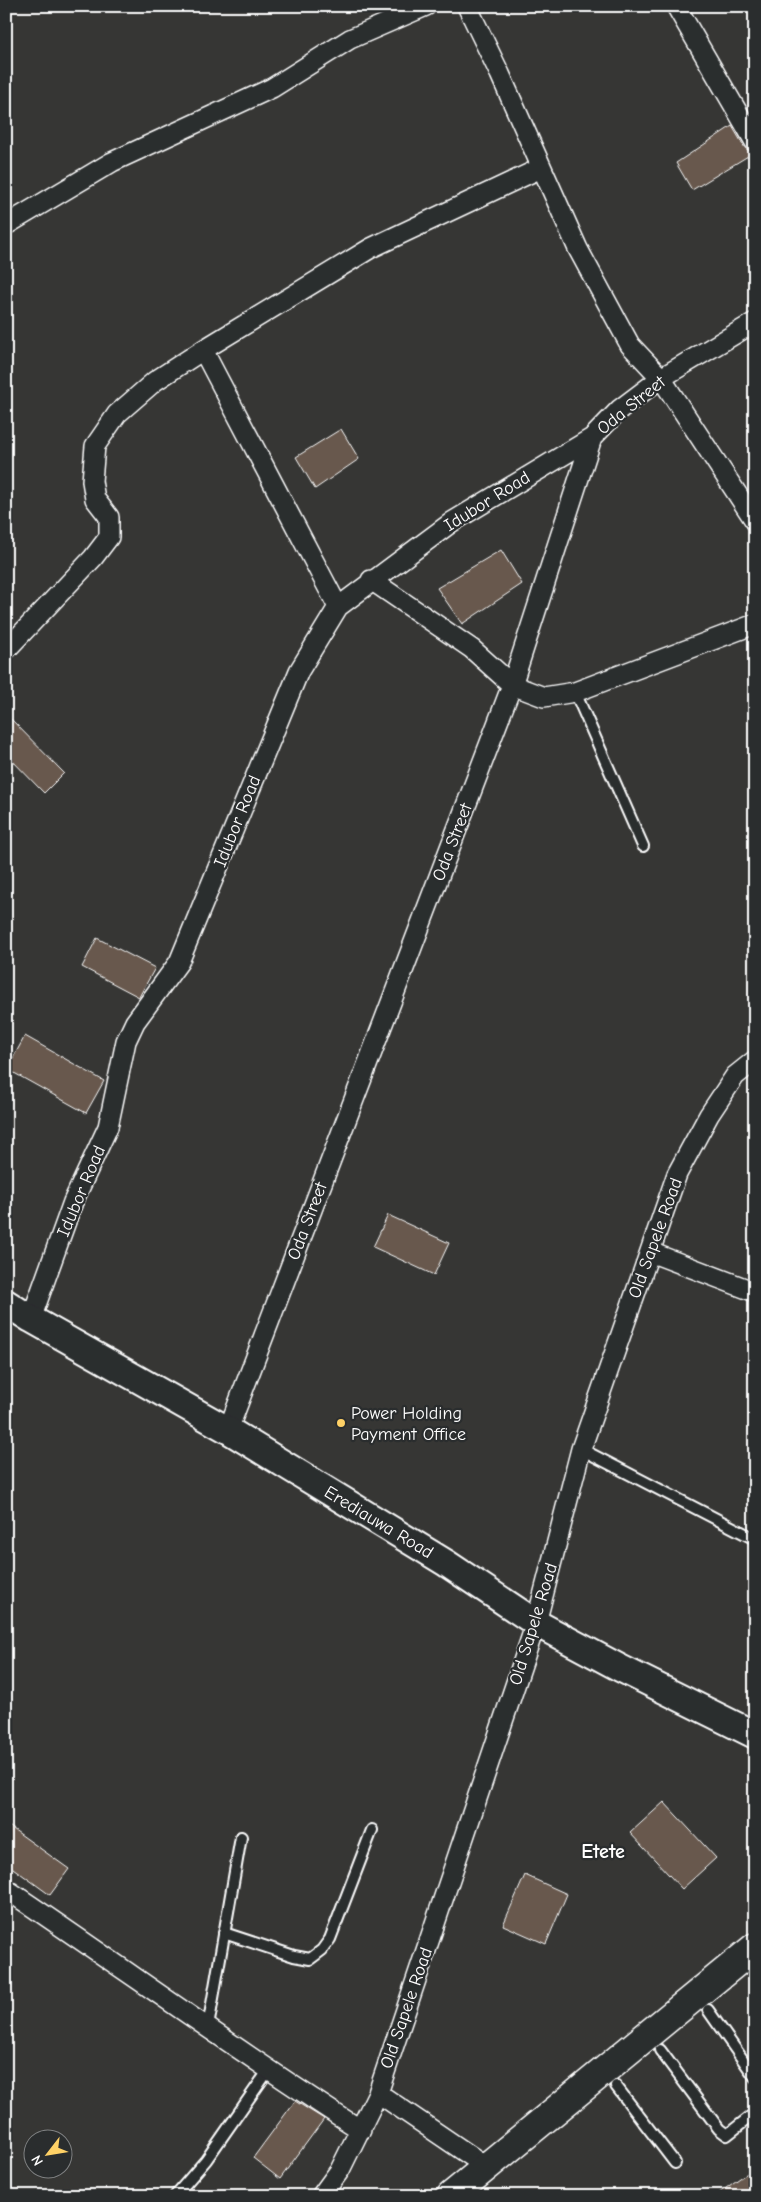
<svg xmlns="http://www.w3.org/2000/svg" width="761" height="2202" viewBox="0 0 761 2202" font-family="'Comic Neue',sans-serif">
<rect width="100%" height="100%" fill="#363634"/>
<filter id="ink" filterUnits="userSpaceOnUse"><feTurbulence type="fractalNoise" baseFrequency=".02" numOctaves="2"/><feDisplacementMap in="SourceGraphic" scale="10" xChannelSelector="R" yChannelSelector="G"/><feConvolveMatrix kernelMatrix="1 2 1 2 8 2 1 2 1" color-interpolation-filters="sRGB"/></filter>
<g filter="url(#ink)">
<path fill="#67594e" stroke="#fff" d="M 732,126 L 745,148 L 753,153 L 692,190 L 676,163 Z
M 341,429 L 359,459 L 315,489 L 296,457 Z
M 501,550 L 522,584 L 462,624 L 437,588 Z
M 6,714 L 64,773 L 44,793 L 6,754 Z
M 97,938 L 155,968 L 139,997 L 82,967 Z
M 25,1036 L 104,1081 L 86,1113 L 7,1069 Z
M 388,1215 L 449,1243 L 434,1275 L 373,1247 Z
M 664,1802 L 716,1858 L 682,1889 L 630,1833 Z
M 6,1824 L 69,1869 L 50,1895 L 6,1863 Z
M 525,1875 L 567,1894 L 546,1944 L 503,1925 Z
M 295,2101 L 324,2119 L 280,2179 L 253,2158 Z
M 755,2168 L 755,2196 L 715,2196 L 740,2178 Z"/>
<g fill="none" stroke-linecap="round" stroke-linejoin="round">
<defs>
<path id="lane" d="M 575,692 L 643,846
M 581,1449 L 755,1539
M 224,1933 L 294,1956 L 310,1959 L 322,1950 L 330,1939 L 372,1830
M 708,2010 L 755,2077
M 208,2027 L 241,1837
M 660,2050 L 719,2129 L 727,2135 L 755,2113
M 616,2086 L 675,2163
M 175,2196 L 206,2160 L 268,2071"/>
<path id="street" d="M 467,6 L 500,74 L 578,249 L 630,345 L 661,378 L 755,521
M 676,6 L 755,142
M 6,225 L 112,162 L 272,88 L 350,39 L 426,6
M 203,350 L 338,607
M 371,580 L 472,649 L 512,685 L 544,697 L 575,692 L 755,624
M 6,650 L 93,558 L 109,537 L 109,517 L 95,499 L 92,481 L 95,446 L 117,414 L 155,381 L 203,350 L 371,248 L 541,168
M 650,1252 L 755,1292
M 31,1319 L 73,1202 L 108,1127 L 126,1041 L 135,1022 L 179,962 L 299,671 L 338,607 L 452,522 L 592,438
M 228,1430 L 512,685 L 592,438 L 620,409 L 661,378 L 755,322
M 6,1889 C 125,1969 240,2053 361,2130
M 378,2093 L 487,2167
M 321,2196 L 340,2170 L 378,2093 L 536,1623 L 581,1449 L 677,1174 L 709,1115 L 735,1076 L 755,1060"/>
<path id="secondary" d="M 6,1303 L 31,1319 L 228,1430 L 446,1563 L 536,1623 L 620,1668 L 755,1735"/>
<path id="highway" d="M 451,2196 L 755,1947"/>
</defs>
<use href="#lane" stroke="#fff" stroke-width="14"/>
<use href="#street" stroke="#fff" stroke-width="22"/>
<use href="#secondary" stroke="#fff" stroke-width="30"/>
<use href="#highway" stroke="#fff" stroke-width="31"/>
<use href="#lane" stroke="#2a2d2e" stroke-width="10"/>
<use href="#street" stroke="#2a2d2e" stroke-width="19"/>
<use href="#secondary" stroke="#2a2d2e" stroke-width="26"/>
<use href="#highway" stroke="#2a2d2e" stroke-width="28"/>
</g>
</g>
<circle fill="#ffd166" stroke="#2a2d2e" stroke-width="2" cx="341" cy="1423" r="5"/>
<g text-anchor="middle" stroke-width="4.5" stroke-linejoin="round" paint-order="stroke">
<g font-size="18" fill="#fff" stroke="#2a2d2e">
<text transform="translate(631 405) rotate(-39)" y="6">Oda Street</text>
<text transform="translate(487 501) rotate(-32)" y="6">Idubor Road</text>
<text transform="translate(237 821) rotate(-68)" y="6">Idubor Road</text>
<text transform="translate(452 842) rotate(-69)" y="6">Oda Street</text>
<text transform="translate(81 1191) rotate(-67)" y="6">Idubor Road</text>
<text transform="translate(307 1221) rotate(-69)" y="6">Oda Street</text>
<text transform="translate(655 1238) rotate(-70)" y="6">Old Sapele Road</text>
<text transform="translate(379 1522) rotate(31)" y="6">Erediauwa Road</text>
<text transform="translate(533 1624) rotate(-73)" y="6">Old Sapele Road</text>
<text transform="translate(406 2008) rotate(-71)" y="6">Old Sapele Road</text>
</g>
<g font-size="18" fill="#fff" stroke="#2a2d2e" text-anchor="start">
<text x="351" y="1419">Power Holding<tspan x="351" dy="21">Payment Office</tspan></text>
</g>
<g font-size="20" font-weight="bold" fill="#fff" stroke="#2a2d2e">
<text x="603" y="1858">Etete</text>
</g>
</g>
<rect width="761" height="2202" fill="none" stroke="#2a2d2e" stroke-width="25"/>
<rect x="12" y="12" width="736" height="2177" fill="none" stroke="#fff" stroke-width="2" filter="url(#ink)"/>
<g transform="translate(48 2154) rotate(239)"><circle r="24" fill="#2a2d2e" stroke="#7f8182"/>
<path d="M0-4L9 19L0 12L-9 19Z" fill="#ffd166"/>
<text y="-8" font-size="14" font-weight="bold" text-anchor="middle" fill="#ffffff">N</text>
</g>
</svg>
